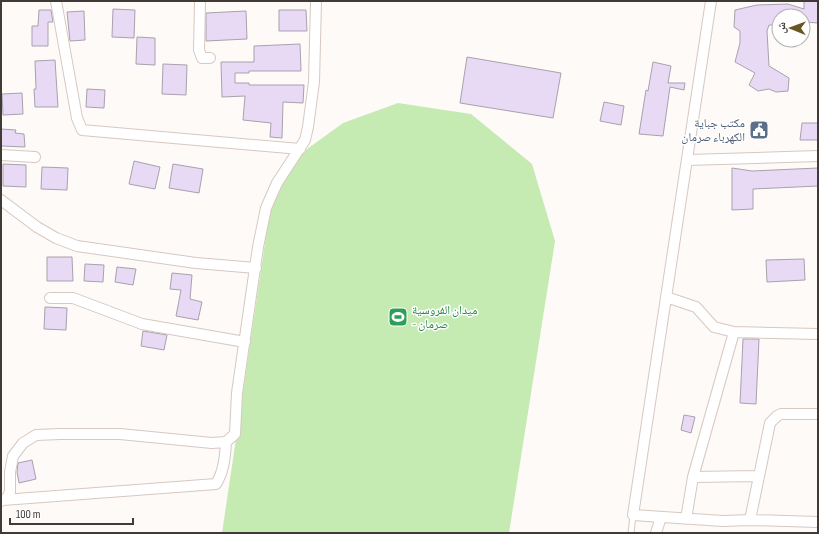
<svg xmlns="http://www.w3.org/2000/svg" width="819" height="534" viewBox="0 0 819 534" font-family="'Sofia Sans Condensed','Noto Naskh Arabic',sans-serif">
<rect width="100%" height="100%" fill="#fdfaf8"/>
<path fill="#c6ebb2" d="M 398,103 L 471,114 L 532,164 L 555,241 L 509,533 L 222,533 L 269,216 L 278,189 L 303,152 L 343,123 Z"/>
<path fill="#e8d9f5" stroke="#a8a1ae" d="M 804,1 L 818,1 L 818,23 L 805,22 L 805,16 L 779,16 L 779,25 L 769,25 L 767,31 L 769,66 L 789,78 L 788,91 L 776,92 L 769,89 L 758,91 L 749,85 L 755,73 L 735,62 L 740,43 L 740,31 L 734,27 L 735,10 L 757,5 L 788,4 L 804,9 Z
M 113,9 L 135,10 L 134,38 L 112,37 Z
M 39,10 L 51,10 L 53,22 L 48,22 L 48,46 L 32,46 L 32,26 L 38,26 Z
M 279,10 L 306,10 L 307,31 L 279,31 Z
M 84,11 L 85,40 L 70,41 L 67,12 Z
M 246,11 L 247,39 L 206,41 L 206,13 Z
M 137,37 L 155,38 L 155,65 L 136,64 Z
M 300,44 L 301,71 L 249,71 L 249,73 L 235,73 L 235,83 L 249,83 L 249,85 L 304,85 L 303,103 L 283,102 L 282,138 L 270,137 L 271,123 L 243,120 L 245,96 L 222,97 L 221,62 L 254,62 L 254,46 Z
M 467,57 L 561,73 L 553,118 L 460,103 Z
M 55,60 L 58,107 L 35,107 L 34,89 L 36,89 L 35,61 Z
M 653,62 L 671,66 L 668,83 L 685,83 L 684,90 L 670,87 L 663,136 L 639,134 L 646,90 L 648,91 Z
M 163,64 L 187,65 L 186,95 L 162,94 Z
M 87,89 L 105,90 L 104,108 L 86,107 Z
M 22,93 L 23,114 L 3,115 L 2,94 Z
M 604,102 L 624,106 L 621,125 L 600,121 Z
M 802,123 L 818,123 L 818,140 L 800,140 Z
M 1,129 L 16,130 L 15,133 L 24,134 L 25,147 L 1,146 Z
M 134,161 L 160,167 L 155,189 L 129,184 Z
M 3,164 L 26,165 L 26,187 L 3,186 Z
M 173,164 L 203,169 L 199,193 L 169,188 Z
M 42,167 L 68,168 L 67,190 L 41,189 Z
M 732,168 L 752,171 L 818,168 L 818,186 L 753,189 L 753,209 L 732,210 Z
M 47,257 L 72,257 L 73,281 L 47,281 Z
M 804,259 L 805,280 L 767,282 L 766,260 Z
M 85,264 L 104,265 L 103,282 L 84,281 Z
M 117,267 L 136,269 L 133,285 L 115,282 Z
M 172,273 L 192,275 L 190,299 L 202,302 L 198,320 L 176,316 L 181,290 L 170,289 Z
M 45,307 L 67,308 L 66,330 L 44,329 Z
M 143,331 L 167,335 L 164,350 L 141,346 Z
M 743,339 L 759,339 L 756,404 L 740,403 Z
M 684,415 L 695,417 L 691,433 L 681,430 Z
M 32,460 L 36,479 L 19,483 L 17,472 L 18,463 Z"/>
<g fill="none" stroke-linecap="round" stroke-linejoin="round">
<defs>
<path id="service" d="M 631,533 L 633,515"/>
<path id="minor" d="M 56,1 L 77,118 L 82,130 L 300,149
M 200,1 L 199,50 L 202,58 L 210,58
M 711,1 L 633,515 L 723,521 L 750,520 L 818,522
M 1,155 L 35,157
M 687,160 L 818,156
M 1,200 L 37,227 L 56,238 L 77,246 L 196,263 L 256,268
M 666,297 L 696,307 L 714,327 L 734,332 L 818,334
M 50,298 L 73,298 L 142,324 L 245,342
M 693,477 L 758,476
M 3,500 L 216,484 C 224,471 225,457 226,442
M 1,501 L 7,498 L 10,492 L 10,472 L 13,456 L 23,443 L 36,435 L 60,434 L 120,434 L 212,443 L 226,442 L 235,434 L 237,393 L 258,247 L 266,208 L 277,183 L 305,140 L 308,127 L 314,82 L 316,1
M 686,519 L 693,477 L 734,332
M 750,520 L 770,423 L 777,416 L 781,414 L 818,414
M 656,533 L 661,517"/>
</defs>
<use href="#service" stroke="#d7c8c0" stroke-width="7"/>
<use href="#minor" stroke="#d7c8c0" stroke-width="12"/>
<use href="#service" stroke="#fff" stroke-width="5"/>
<use href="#minor" stroke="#fff" stroke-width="10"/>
</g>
<defs>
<symbol id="civic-square" viewBox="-11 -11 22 22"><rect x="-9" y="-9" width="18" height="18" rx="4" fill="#5c6f8a" stroke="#fff"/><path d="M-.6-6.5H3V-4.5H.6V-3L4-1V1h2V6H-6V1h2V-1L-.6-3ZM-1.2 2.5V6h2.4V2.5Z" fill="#fff"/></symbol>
<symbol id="stadium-square" viewBox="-11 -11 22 22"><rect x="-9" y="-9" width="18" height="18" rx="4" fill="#2e9e5b" stroke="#fff"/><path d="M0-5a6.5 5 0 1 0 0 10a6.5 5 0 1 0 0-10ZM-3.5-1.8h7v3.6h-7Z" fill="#fff"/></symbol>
</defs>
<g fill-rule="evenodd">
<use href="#civic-square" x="748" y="119" width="22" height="22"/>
<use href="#stadium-square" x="387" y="306" width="22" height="22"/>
</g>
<g text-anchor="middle" stroke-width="3" stroke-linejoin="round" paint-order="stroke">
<g font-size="12" fill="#4e5e75" stroke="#fff" text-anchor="end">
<text x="745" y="127">مكتب جباية<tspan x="745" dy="14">الكهرباء صرمان</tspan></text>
</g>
<g font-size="12" fill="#27864d" stroke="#fff" text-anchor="start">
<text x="412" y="314">ميدان الفروسية<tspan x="412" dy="14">- صرمان</tspan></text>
</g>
</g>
<rect width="819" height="534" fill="none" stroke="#413b37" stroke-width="4"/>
<g transform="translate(791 28) rotate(271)"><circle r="19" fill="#ffffff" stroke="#b3b1af"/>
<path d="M0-3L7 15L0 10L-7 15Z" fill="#685725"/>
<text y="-6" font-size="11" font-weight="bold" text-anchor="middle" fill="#413b37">ش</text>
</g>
<path d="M10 518v6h123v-6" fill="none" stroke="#413b37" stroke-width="2"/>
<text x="16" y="518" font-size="12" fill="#413b37" stroke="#ffffff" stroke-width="3" paint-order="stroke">100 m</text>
</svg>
